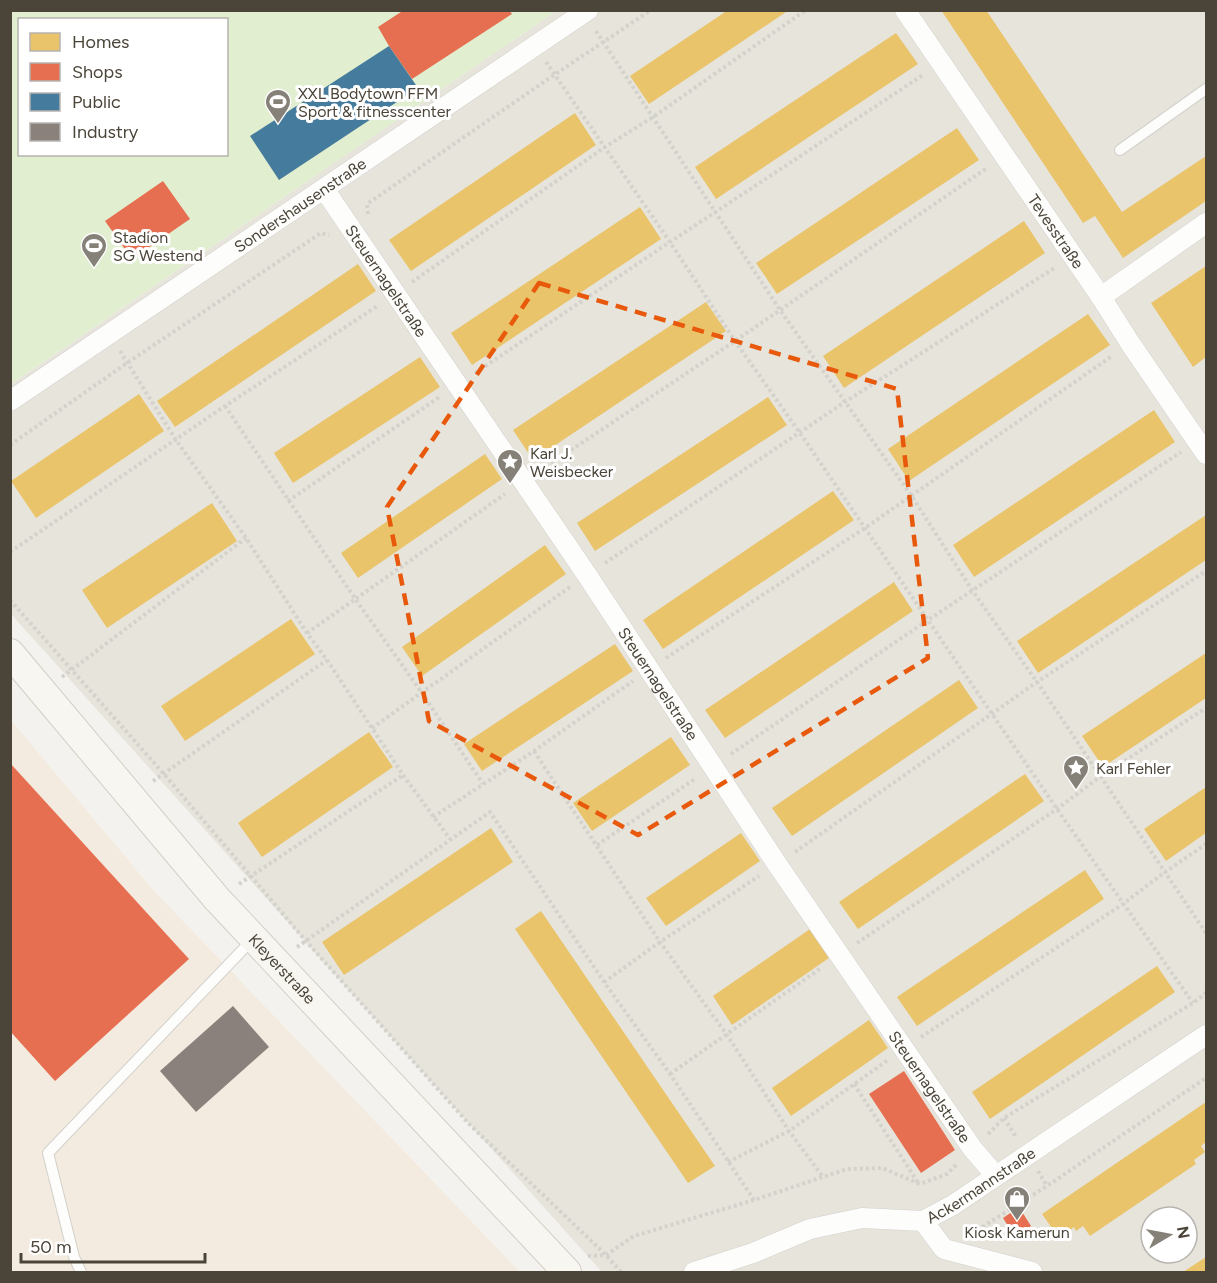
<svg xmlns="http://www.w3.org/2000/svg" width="1217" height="1283" viewBox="0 0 1217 1283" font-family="Figtree,sans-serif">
<rect width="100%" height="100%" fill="#f4f2ee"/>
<path fill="#e7e4dc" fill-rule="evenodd" d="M 556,11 L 1206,11 L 1206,1272 L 602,1272 L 11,614 L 10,385 ZM 1151,1217 L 1187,1217 L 1187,1253 L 1151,1253 Z"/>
<path fill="#f3ebdf" d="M 10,719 L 155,892 L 520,1272 L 11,1272 Z"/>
<path fill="#e1eecf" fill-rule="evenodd" d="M 11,11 L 556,11 L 11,384 ZM 20,20 L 226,20 L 226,154 L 20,154 Z"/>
<path fill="#e9c46a" d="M 728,10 L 789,10 L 649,104 L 630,76 Z
M 941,10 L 986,10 L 1122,212 L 1206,156 L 1206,201 L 1123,258 L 1095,216 L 1083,223 Z
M 896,33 L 918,64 L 716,199 L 695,167 Z
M 575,113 L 596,145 L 411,271 L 389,240 Z
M 957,128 L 979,160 L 777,294 L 756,263 Z
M 640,207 L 661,239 L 472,365 L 451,333 Z
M 1024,221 L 1045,253 L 844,388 L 823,356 Z
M 358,264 L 376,291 L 175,427 L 157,401 Z
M 1206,266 L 1206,357 L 1193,367 L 1151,303 Z
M 706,302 L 726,331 L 533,460 L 513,430 Z
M 1088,314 L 1110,345 L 909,481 L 888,449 Z
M 420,357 L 440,387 L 293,483 L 274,453 Z
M 139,394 L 164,431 L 36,518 L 11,481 Z
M 768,397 L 787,425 L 595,551 L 577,523 Z
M 1154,410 L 1175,442 L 974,577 L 953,545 Z
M 485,454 L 502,479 L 358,578 L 341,553 Z
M 833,491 L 854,520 L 663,649 L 643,620 Z
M 212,503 L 237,541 L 107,628 L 82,590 Z
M 1206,515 L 1206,560 L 1038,673 L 1017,641 Z
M 545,545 L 566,574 L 422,676 L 402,647 Z
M 894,582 L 913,611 L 725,738 L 705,710 Z
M 291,619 L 315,654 L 185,741 L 161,706 Z
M 615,644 L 633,671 L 482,771 L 464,744 Z
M 1206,653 L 1206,698 L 1103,767 L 1082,736 Z
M 959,680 L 978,708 L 792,836 L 772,808 Z
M 369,732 L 393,767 L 262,857 L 238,823 Z
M 671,737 L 690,765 L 592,831 L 573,803 Z
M 1025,774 L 1044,801 L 858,929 L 839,902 Z
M 1206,787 L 1206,833 L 1166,861 L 1144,829 Z
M 491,828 L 513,862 L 344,975 L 322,942 Z
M 741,833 L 760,861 L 666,926 L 646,898 Z
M 1085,870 L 1104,899 L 917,1026 L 897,997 Z
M 541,911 L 715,1166 L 688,1183 L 515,929 Z
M 810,929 L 829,958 L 732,1025 L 713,996 Z
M 1157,966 L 1175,992 L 990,1119 L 972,1092 Z
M 869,1020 L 888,1048 L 791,1116 L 772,1088 Z
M 1206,1102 L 1206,1142 L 1201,1146 L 1205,1152 L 1194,1160 L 1196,1164 L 1090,1236 L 1083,1226 L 1076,1231 L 1074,1227 L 1059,1238 L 1042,1214 Z
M 1206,1257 L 1206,1272 L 1183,1272 Z"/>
<path fill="#e76f51" d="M 404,10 L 509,10 L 512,14 L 412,79 L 389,46 L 378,27 Z
M 163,181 L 190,219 L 132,259 L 105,221 Z
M 10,763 L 189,959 L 55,1081 L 10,1031 Z
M 904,1071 L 955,1150 L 921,1173 L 869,1094 Z
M 1019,1207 L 1031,1226 L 1015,1237 L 1003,1218 Z"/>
<path fill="#457b9d" d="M 389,46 L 418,88 L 279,180 L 250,136 Z"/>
<path fill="#8a817c" d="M 233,1006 L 269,1047 L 196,1112 L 160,1071 Z"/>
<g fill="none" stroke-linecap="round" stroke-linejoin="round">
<defs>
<path id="lane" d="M 1120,150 L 1206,89
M 81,1272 L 74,1257 L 48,1153 L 252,940"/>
<g id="street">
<path id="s1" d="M 905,10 L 1101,297 L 1130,343 L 1206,454"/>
<path id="s2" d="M 324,189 L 587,575 L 777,864 L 972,1148 L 996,1176"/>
<path d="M 1101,297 L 1206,223"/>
<path id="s3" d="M 10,401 L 588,10"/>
<path d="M 923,1221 L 944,1249 L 1032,1272"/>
<path id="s4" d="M 694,1272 L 753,1253 L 810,1229 L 862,1218 L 923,1221 L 953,1205 L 1206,1035"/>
</g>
<g id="secondary">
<path id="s5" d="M 10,653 L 217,899 L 567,1272"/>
</g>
</defs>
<use href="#lane" stroke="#d2d0cb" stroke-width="12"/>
<use href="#street" stroke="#d2d0cb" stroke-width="21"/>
<use href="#secondary" stroke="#d3cfc5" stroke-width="30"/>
<path stroke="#d3d2cc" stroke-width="4" stroke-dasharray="3 3" stroke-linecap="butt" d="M 596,31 L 780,310 L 911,495 L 972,590 L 1037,682 L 1206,933
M 546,62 L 670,242 L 735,341 L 800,433 L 1057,809 L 1193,1003
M 368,214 L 367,204 L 554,75 L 651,10
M 412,282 L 605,147 L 653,117 L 806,10
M 120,351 L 176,440 L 246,538 L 307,633 L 327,660 L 403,775 L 450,839
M 475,373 L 670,242 L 923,75
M 225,406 L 356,600 L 422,693 L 483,784
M 10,445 L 127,363 L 321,233 L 329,235
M 541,470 L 735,341 L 987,168
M 288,501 L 441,396
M 10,552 L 225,406 L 379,305
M 605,563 L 845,402 L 1056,267
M 10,600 L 164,774 L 306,941 L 470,1125 L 606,1255 L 621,1272
M 307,633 L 505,494
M 666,658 L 865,528 L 1112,356
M 62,677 L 246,538
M 372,728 L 570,587
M 534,751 L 660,942 L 727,1035 L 789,1131 L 823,1177
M 731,754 L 928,620 L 1181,452
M 153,781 L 327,660
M 433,817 L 534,751 L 633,681
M 597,845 L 695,779
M 795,852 L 1037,682 L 1206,571
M 239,884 L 403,775
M 857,943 L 1057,809 L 1101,776 L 1206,708
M 297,947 L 490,812 L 604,982 L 670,1074 L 754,1200
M 604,982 L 660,942 L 759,876
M 921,1037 L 1123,904 L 1165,872 L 1206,844
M 670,1074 L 821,968
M 854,1084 L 919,1184
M 1004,1118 L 1016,1137
M 988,1134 L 1004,1118 L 1193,1003 L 1206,993
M 728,1162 L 789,1131 L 888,1060
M 1038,1171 L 1047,1186
M 974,1235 L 976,1231 L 1047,1186 L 1206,1078
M 588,1256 L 606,1255 L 634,1236 L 754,1200 L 847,1169 L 882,1168 L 920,1184 L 947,1174 L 957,1164"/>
<use href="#lane" stroke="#fdfdfc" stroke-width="10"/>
<use href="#street" stroke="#fdfdfc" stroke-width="20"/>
<use href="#secondary" stroke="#f7f6f1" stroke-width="28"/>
</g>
<path fill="none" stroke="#e8590c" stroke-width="4.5" stroke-dasharray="12 8" stroke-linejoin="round" d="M 539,283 L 897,389 L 928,658 L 638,835 L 429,721 L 387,507 Z"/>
<defs>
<symbol id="stadium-pin" viewBox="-11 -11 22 30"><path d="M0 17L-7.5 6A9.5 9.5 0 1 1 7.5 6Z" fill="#868178" stroke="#fff"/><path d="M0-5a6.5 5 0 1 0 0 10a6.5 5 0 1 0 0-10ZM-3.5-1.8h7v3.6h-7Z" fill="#fff"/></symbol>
<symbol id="sight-pin" viewBox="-11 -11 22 30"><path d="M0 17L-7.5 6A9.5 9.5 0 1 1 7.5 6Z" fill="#868178" stroke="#fff"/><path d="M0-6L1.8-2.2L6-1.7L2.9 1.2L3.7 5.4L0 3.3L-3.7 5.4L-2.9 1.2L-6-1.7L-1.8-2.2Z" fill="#fff"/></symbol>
<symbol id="shop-pin" viewBox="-11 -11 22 30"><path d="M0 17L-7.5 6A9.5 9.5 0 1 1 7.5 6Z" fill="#868178" stroke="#fff"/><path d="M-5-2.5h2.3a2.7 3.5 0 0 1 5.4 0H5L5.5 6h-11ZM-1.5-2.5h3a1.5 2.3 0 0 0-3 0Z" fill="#fff"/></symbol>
</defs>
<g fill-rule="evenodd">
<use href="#stadium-pin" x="263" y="87" width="30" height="40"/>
<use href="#stadium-pin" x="79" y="231" width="30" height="40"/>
<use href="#sight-pin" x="495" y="447" width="30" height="40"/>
<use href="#sight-pin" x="1061" y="753" width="30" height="40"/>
<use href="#shop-pin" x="1002" y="1184" width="30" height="40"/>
</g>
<g text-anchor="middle" stroke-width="6" stroke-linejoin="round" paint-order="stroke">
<g font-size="16" fill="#4b4439" stroke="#fff" text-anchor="start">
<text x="298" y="99">XXL Bodytown FFM<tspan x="298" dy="18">Sport &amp; fitnesscenter</tspan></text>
<text x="113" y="243">Stadion<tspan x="113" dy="18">SG Westend</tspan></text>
<text x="530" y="459">Karl J.<tspan x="530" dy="18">Weisbecker</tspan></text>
<text x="1096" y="774">Karl Fehler</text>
<text x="1017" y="1238" text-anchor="middle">Kiosk Kamerun</text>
</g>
<g font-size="16" fill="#4b4439" stroke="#fff">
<text dy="6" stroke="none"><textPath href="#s3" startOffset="350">Sondershausenstraße</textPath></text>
<text dy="6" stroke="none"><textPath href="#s1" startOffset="268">Tevesstraße</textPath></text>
<text dy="6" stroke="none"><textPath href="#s2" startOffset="111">Steuernagelstraße</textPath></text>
<text dy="6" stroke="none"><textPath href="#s2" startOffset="597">Steuernagelstraße</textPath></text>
<text dy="6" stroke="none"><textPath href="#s5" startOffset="417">Kleyerstraße</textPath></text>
<text dy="6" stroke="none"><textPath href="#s2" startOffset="1083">Steuernagelstraße</textPath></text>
<text dy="6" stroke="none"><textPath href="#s4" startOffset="306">Ackermannstraße</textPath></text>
</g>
</g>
<rect width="1217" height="1283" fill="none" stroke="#4b4439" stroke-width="24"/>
<rect x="18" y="18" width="210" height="138" fill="#ffffff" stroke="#b7b4b0" stroke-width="1.5"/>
<rect x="30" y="33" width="30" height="18" fill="#e9c46a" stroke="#b7b4b0" stroke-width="1.5"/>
<text x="72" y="48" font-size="18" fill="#4b4439">Homes</text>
<rect x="30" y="63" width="30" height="18" fill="#e76f51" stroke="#b7b4b0" stroke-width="1.5"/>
<text x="72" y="78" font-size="18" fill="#4b4439">Shops</text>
<rect x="30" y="93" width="30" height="18" fill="#457b9d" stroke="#b7b4b0" stroke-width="1.5"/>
<text x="72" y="108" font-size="18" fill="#4b4439">Public</text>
<rect x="30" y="123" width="30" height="18" fill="#8a817c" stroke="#b7b4b0" stroke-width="1.5"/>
<text x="72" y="138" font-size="18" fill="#4b4439">Industry</text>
<g transform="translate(1169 1235) rotate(80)"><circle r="28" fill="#ffffff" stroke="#b7b4b0" stroke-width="1.5"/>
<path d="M0-4.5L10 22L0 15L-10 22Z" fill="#868178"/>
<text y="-9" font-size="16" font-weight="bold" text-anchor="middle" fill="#4b4439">N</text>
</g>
<path d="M21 1253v9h184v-9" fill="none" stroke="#4b4439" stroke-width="3"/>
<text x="30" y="1253" font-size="18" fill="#4b4439" stroke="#ffffff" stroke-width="4.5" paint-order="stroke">50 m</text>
</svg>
